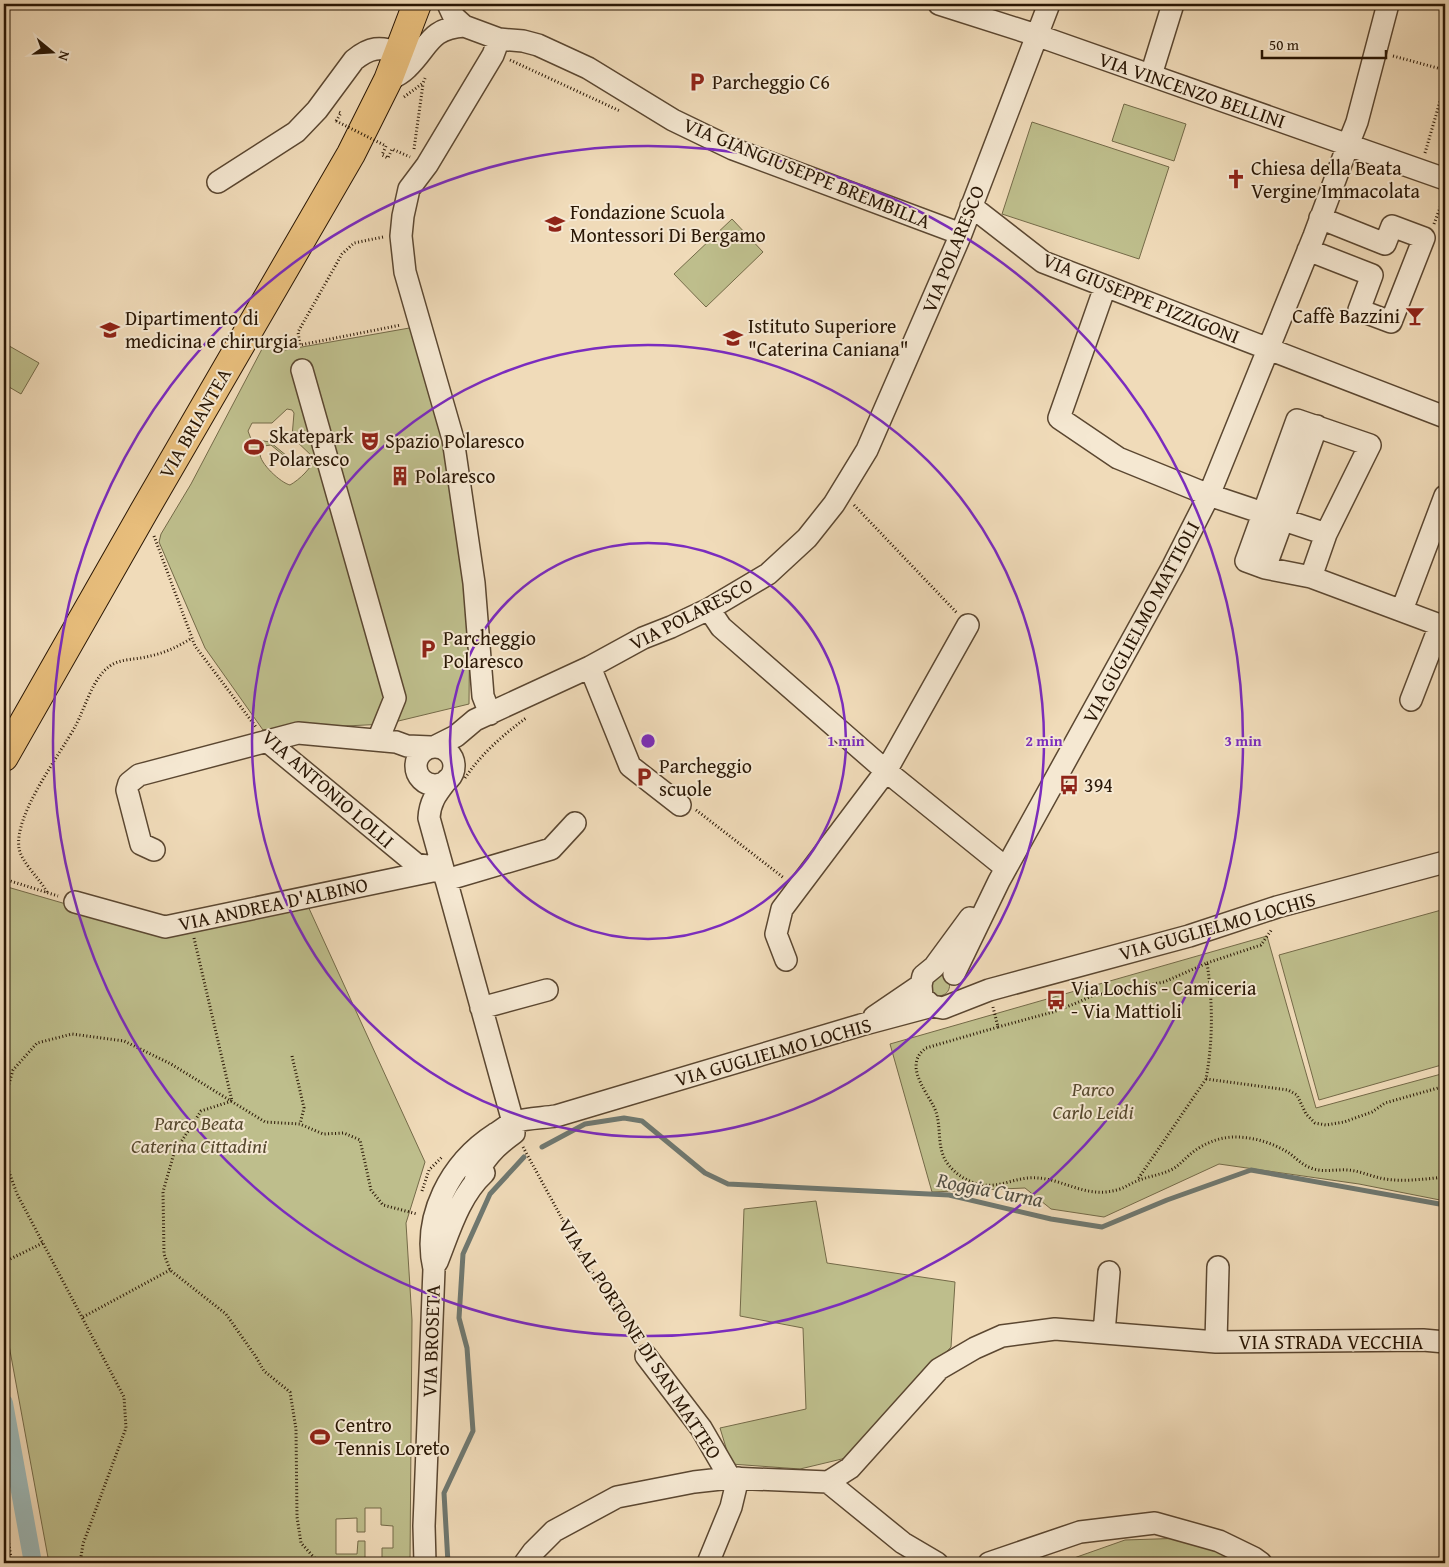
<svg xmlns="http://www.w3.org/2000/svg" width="1449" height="1567" viewBox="0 0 1449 1567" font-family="'Gentium Book Plus',serif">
<rect width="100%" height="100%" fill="#f0dbb9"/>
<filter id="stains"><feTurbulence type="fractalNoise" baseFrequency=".004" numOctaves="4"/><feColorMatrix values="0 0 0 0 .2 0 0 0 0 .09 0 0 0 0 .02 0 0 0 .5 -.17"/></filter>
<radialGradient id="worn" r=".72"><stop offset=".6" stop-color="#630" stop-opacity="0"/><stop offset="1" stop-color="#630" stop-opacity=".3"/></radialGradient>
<path fill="#bebe8c" stroke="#746a48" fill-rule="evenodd" d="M 1124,104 L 1186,124 L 1174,161 L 1112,141 Z
M 1032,122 L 1169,167 L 1139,259 L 1002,214 Z
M 732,219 L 763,252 L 706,307 L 674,274 Z
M 415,327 L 442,434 L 470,585 L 469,704 L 386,724 L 263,730 L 205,648 L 159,542 L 161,534 L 191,484 L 262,349 L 285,350 ZM 287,409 L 292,410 L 294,413 L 292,437 L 314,458 C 313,467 299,480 290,485 C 281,483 259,463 260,453 L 264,446 L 271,445 L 288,459 L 287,465 L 289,467 L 293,466 L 293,461 L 270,442 L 251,439 L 248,431 L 252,423 L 272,423 Z
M 4,343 L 39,363 L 21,394 L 4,384 Z
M 4,886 L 166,933 L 307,904 L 425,1162 L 406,1223 L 412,1320 L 410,1563 L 382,1563 L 382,1548 L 393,1548 L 393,1526 L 381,1525 L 381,1508 L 365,1508 L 365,1532 L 357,1532 L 357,1518 L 336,1519 L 336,1554 L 357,1554 L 358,1541 L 365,1541 L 365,1563 L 49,1563 L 4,1318 Z
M 1445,909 L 1445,1064 L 1319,1100 L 1279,955 Z
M 1267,936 L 1316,1108 L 1445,1073 L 1445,1201 L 1359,1184 L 1219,1164 L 1104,1217 L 1051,1209 L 1025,1188 L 932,1192 L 890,1044 Z
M 940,974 L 949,980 C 952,993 943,998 932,995 L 927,981 Z
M 816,1201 L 827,1263 L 955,1282 L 951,1347 L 846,1458 L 800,1469 L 731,1464 L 720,1428 L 806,1409 L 803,1328 L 740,1316 L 744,1209 Z
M 1186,1538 L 1242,1563 L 1066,1563 L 1074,1558 L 1125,1540 Z"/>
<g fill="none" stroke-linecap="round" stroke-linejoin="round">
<path stroke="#6f7870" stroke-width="5" d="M 542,1147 L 585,1124 L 624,1118 L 642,1121 L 705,1173 L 728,1184 L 949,1195 L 1051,1219 L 1102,1227 L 1167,1200 L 1251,1170 L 1445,1205
M 448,1563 L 444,1493 L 473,1431 L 467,1348 L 459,1318 L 463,1254 L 490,1194 L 524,1157"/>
<path stroke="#9db9b8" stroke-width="18" d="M 4,1403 L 33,1563"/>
<defs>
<path id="minor" d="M 448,4 L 454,17 L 464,26 L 499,39 L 523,41 L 538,45 L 588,68 L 673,120 L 733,149 L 961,234
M 939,4 L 1036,35 L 1445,179
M 1151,75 L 1173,4
M 388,80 C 395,77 402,73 407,68 C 430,46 428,29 464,26
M 218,182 L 296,132 L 317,110 L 354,60 C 370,47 380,46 399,53
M 971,206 L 1043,262 L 1445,417
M 1308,250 L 1372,275 L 1359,310 L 1391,322 L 1424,238 L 1392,226 L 1385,244 L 1320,218
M 1105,287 L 1059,418 L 1118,458 L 1209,495 L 1326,534
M 302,370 L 395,698 L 378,740
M 1317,426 L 1265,568 L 1311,577 L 1445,627
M 1265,568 L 1246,561 L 1297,420 L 1370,445 L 1326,534 L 1311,577
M 709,609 L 721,627 L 886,771 L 1006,868
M 1402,610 L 1445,496
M 590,667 L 630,766 L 680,805
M 1411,700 L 1440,625
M 490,714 L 483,696 L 474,583 L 453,439 L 405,272 L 401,236 L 403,216 L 409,189 L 427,165 L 493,55 L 499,39
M 267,741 L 416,864 L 440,868
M 434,747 L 456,736 L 475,720 L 590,667 L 643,638 L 671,627 L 709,609 L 768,574 L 807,538 L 834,504 L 867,450 L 961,234 L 1049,4
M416 766a19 19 0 1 1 38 0a19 19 0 1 1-38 0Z
M 447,780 C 437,793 430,801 429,818 L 513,1122 L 514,1133 C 496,1146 481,1160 475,1181
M 154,850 L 141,844 L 127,790 L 129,783 L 139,775 L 298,733 L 396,742 L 407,746 L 431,747
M 446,880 L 551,849 L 575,823
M 75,902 L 165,927 L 442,869
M 786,960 L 776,934 L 782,909 L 886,771 L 968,625
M 954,974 L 999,881 L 1173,566 L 1209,495 L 1314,236 L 1348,145 L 1357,122 L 1388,4
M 932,1006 L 922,997 L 921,985 L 923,976 L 934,967 L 970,918
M 481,1008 L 547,990
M 874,1017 L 921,985
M 437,1262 C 449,1232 459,1196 484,1173
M 1104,1333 L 1109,1272
M 1216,1342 L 1218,1267
M 646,1356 L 701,1428 L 730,1478
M 828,1482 L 903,1543 L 937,1563
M 425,1563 L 424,1526 L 434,1269 C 422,1217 450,1163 495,1134 C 501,1131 507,1125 514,1122 C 527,1118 543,1118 556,1116 L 861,1025 L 932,1006 L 943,1008 L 989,990 L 1189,936 L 1277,907 L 1445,862
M 525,1563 L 533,1552 L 554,1531 L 617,1497 L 694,1482 L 730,1478 L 828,1482 L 850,1468 L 939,1369 L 975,1348 L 1002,1336 L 1055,1329 L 1216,1342 L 1423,1340 L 1445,1342
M 708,1563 L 731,1507 L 738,1478
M 989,1563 L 1080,1532 L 1155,1523 L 1219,1541 L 1254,1558 L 1261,1563"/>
<path id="major" d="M 4,757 L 143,513 L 351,154 L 388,80 L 417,4"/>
</defs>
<use href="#minor" stroke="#5b4731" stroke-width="24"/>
<use href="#major" stroke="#291604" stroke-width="30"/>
<path stroke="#291604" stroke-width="3" stroke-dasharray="1 2.5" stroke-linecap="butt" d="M 1393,56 L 1445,70
M 510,60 L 620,111
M 404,97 L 423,83 L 426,76
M 336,121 L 341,113 L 337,111
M 386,146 L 382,155 L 388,158 L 392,149 L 410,157
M 414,149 L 423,84
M 1425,153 L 1445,84
M 1434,224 L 1444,197
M 383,237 L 354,243 L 342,254 L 298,332 L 300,345 L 401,325
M 854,505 L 957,613
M 154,536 L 195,646 L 256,727
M 465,778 C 481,754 503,735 526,718
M 696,810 L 784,878
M 4,879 L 58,896
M 47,892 C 40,879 21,862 19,848 C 14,814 60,755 76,725 C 85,708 93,677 110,666 C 121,658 137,660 150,656 C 165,653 179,646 192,638
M 194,938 L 232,1101 L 201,1111 L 174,1153 L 163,1192 L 164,1254 L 170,1270 L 226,1314 L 256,1357 L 264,1371 L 290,1392 L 296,1429 L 297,1517 L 301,1543 L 319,1563
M 1207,963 L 1261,945 L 1272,929
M 993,1007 L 998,1027 L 926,1048 C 904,1064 924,1088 934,1107 C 943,1126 935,1147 948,1164 C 958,1178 977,1187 994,1185 C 1005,1184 1016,1179 1028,1178 C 1061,1175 1084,1201 1120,1189 C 1126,1187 1131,1183 1137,1181 C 1149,1176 1161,1175 1173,1169 C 1181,1164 1186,1157 1193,1152 C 1205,1143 1220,1137 1235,1137 C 1254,1137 1273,1143 1289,1153 C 1296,1158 1302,1165 1311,1168 C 1323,1173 1336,1169 1348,1170 C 1361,1171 1372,1177 1385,1179 C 1405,1182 1425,1179 1445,1177
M 998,1027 L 1053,1012 L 1074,1004 L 1092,996 L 1164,982 L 1207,963 C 1213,1002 1213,1041 1206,1079 L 1138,1179
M 292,1056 L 304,1108 L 300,1124
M 1206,1079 L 1288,1090 L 1297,1095 L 1306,1114 L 1315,1123 L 1326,1125 L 1344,1122 L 1372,1112 L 1385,1103 L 1445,1086
M 4,1101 L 13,1070 L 37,1043 L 72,1034 L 124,1041 L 171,1064 L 265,1122 L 300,1124 L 323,1134 L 344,1133 L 360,1140 L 371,1190 L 383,1205 L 417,1214
M 523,1147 L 584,1259 L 638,1343
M 4,1158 L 17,1194 L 124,1397 L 126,1428 L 83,1544 L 80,1563
M 422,1191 L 429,1170 L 442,1157
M 4,1262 L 43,1243
M 83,1317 L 170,1270
M 4,1516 L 12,1563"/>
<use href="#minor" stroke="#f5e8d2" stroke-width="21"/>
<use href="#major" stroke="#e8be7c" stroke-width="28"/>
<path stroke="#291604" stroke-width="3" stroke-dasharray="1 2.5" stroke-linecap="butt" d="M 336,121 L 386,146"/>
</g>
<g fill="none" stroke="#7b2cbf" stroke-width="2.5">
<circle cx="648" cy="741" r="198"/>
<circle cx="648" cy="741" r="396"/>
<circle cx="648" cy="741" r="595"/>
</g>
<defs>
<symbol id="parking-bare" viewBox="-9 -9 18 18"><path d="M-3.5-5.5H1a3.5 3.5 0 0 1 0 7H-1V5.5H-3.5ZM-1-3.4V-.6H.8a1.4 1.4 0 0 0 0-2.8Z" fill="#8f2418" stroke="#f5e8d2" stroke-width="2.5" paint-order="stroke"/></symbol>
<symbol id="church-bare" viewBox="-9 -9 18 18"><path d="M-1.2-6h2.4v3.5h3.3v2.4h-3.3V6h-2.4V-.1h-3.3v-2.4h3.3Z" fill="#8f2418" stroke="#f5e8d2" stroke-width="2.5" paint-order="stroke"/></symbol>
<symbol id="school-bare" viewBox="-9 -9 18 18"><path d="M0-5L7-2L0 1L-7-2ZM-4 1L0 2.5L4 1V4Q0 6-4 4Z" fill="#8f2418" stroke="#f5e8d2" stroke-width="2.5" paint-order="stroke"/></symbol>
<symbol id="bar-bare" viewBox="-9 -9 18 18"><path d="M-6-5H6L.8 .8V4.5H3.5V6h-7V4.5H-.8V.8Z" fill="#8f2418" stroke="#f5e8d2" stroke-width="2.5" paint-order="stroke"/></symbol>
<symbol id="university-bare" viewBox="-9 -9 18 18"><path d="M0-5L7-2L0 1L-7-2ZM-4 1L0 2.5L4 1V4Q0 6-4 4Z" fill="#8f2418" stroke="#f5e8d2" stroke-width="2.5" paint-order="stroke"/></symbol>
<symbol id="theatre-bare" viewBox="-9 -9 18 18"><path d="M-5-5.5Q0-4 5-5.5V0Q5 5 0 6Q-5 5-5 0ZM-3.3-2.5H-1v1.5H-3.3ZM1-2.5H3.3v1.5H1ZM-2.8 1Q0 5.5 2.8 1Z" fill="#8f2418" stroke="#f5e8d2" stroke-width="2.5" paint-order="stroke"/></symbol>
<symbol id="stadium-bare" viewBox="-9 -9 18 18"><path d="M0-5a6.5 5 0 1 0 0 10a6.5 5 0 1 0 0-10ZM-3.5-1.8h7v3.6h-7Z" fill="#8f2418" stroke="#f5e8d2" stroke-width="2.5" paint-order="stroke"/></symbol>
<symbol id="building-bare" viewBox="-9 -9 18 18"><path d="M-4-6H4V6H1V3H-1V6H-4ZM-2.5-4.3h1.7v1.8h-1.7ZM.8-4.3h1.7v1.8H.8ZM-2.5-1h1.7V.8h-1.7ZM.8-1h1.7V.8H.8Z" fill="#8f2418" stroke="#f5e8d2" stroke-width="2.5" paint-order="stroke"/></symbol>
<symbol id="bus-bare" viewBox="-9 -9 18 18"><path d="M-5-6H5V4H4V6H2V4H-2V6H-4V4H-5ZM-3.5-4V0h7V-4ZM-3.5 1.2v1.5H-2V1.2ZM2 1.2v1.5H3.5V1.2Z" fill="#8f2418" stroke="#f5e8d2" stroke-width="2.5" paint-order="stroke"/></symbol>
</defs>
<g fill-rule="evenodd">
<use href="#parking-bare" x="683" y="68" width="28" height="28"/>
<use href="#church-bare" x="1222" y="165" width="28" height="28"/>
<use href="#school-bare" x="541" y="210" width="28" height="28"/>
<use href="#bar-bare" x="1401" y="302" width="28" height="28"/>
<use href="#university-bare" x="96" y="316" width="28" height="28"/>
<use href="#school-bare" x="719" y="324" width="28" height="28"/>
<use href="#theatre-bare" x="356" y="427" width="28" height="28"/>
<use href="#stadium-bare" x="240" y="433" width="28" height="28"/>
<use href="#building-bare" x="386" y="462" width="28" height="28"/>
<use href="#parking-bare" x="414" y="635" width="28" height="28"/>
<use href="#parking-bare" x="630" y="763" width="28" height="28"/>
<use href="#bus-bare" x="1055" y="771" width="28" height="28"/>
<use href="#bus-bare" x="1042" y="986" width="28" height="28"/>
<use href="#stadium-bare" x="306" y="1423" width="28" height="28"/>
</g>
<g text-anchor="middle" stroke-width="4" stroke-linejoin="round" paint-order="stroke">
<g font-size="20" fill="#291604" stroke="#f5e8d2" text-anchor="start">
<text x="712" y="89">Parcheggio C6</text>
<text x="1251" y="175">Chiesa della Beata<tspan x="1251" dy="23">Vergine Immacolata</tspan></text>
<text x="570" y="219">Fondazione Scuola<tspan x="570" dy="23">Montessori Di Bergamo</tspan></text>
<text x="1400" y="323" text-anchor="end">Caffè Bazzini</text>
<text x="125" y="325">Dipartimento di<tspan x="125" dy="23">medicina e chirurgia</tspan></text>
<text x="748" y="333">Istituto Superiore<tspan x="748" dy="23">"Caterina Caniana"</tspan></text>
<text x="269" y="443">Skatepark<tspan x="269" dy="23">Polaresco</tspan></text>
<text x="385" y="448">Spazio Polaresco</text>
<text x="415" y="483">Polaresco</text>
<text x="443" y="645">Parcheggio<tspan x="443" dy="23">Polaresco</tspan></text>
<text x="659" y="773">Parcheggio<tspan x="659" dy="23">scuole</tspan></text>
<text x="1084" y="792">394</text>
<text x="1071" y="995">Via Lochis - Camiceria<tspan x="1071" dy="23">- Via Mattioli</tspan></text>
<text x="335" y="1432">Centro<tspan x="335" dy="23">Tennis Loreto</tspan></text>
</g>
<g font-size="20" fill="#291604" stroke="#f5e8d2">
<text transform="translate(1192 90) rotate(19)" y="7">VIA VINCENZO BELLINI</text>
<text transform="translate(807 173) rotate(22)" y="7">VIA GIANGIUSEPPE BREMBILLA</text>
<text transform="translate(953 249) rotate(-68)" y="7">VIA POLARESCO</text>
<text transform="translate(1141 298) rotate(22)" y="7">VIA GIUSEPPE PIZZIGONI</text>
<text transform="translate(195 423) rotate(-60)" y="7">VIA BRIANTEA</text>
<text transform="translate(691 614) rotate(-27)" y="7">VIA POLARESCO</text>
<text transform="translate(1141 622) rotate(-62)" y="7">VIA GUGLIELMO MATTIOLI</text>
<text transform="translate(328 789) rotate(41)" y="7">VIA ANTONIO LOLLI</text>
<text transform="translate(273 904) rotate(-12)" y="7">VIA ANDREA D'ALBINO</text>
<text transform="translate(1217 926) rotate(-16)" y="7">VIA GUGLIELMO LOCHIS</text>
<text transform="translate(773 1052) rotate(-16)" y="7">VIA GUGLIELMO LOCHIS</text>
<text transform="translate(640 1339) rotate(57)" y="7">VIA AL PORTONE DI SAN MATTEO</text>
<text transform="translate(431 1341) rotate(-88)" y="7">VIA BROSETA</text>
<text x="1331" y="1349">VIA STRADA VECCHIA</text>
</g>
<g font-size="20" font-style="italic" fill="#56482d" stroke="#f5e8d2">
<text x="1093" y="1096">Parco<tspan x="1093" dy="23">Carlo Leidi</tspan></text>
<text x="199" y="1130">Parco Beata<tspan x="199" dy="23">Caterina Cittadini</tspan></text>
</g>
<g font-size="21" font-style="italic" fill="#524f43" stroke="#f5e8d2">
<text transform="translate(990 1190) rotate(11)" y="7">Roggia Curna</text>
</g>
</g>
<circle cx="648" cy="741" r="8" fill="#7b2cbf" stroke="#f5e8d2" stroke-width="2.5"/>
<g font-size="15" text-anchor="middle" font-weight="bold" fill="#7b2cbf" stroke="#f5e8d2" stroke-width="4" stroke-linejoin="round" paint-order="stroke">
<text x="846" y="746">1 min</text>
<text x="1044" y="746">2 min</text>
<text x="1243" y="746">3 min</text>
</g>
<rect width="1449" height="1567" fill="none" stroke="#f0dbb9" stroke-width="20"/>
<rect x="5" y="5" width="1439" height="1557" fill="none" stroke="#291604" stroke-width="2.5"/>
<rect x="10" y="10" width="1429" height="1547" fill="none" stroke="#291604"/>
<g transform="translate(52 52) rotate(108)" stroke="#f5e8d2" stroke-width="4" paint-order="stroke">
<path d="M0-4L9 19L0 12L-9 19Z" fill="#291604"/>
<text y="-8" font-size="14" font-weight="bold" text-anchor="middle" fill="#291604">N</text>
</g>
<path d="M1262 50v8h124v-8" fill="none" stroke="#291604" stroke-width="2.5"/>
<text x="1269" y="50" font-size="15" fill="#291604" stroke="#f5e8d2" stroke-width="4" paint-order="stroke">50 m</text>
<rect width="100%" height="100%" filter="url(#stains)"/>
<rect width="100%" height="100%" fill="url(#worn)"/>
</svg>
